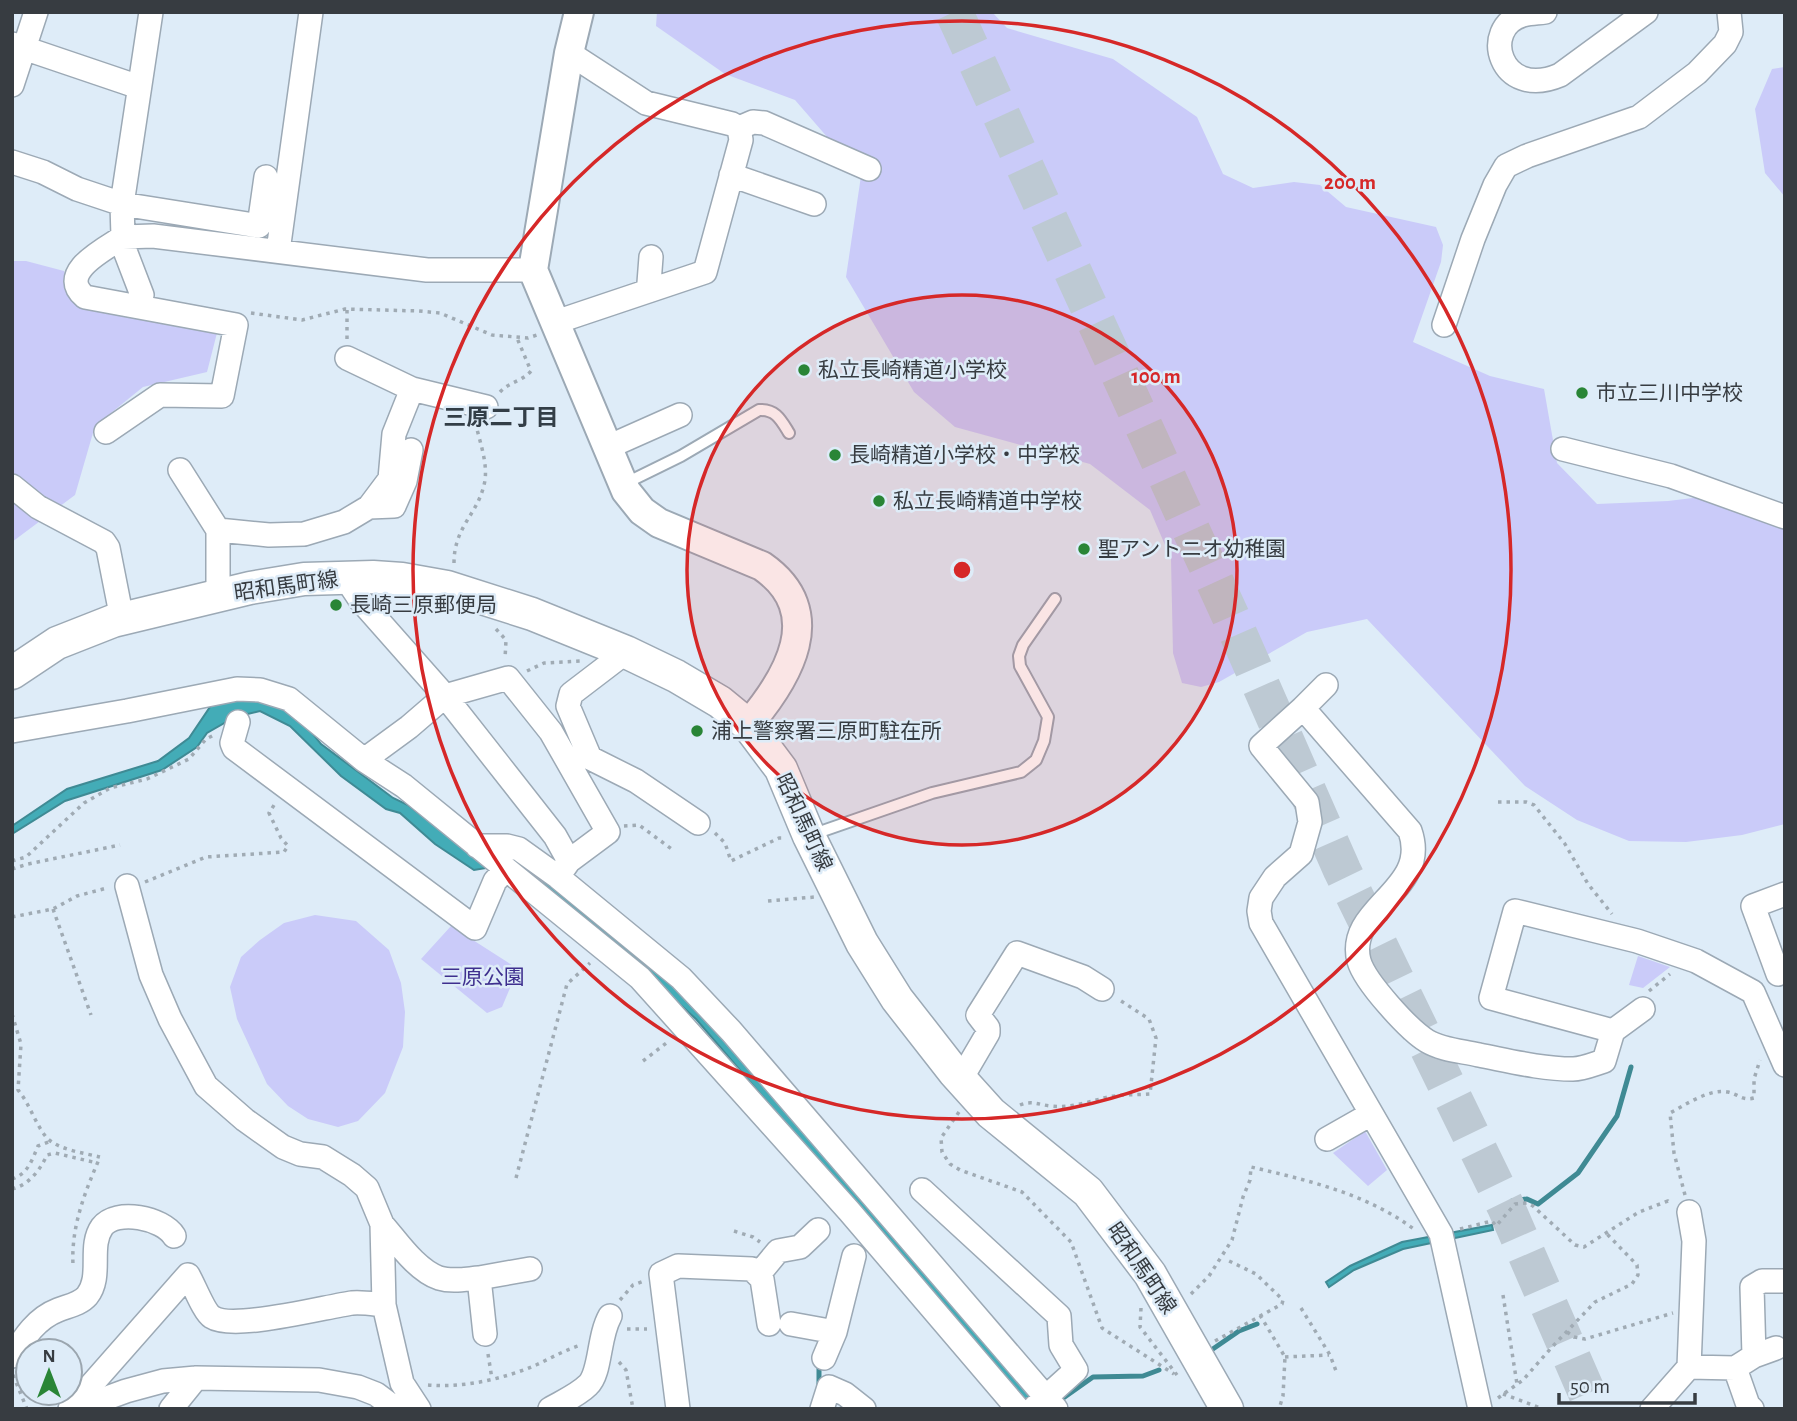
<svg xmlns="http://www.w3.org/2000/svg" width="1797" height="1421" viewBox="0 0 1797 1421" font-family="'Alegreya Sans','Noto Sans JP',sans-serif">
<rect width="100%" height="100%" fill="#deecf8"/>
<path fill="#cacbf9" d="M 657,12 L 992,12 L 1007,28 L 1113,59 L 1197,117 L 1223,174 L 1253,188 L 1294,182 L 1320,185 L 1346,207 L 1436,227 L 1443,245 L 1441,262 L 1413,342 L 1490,376 L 1544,389 L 1557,463 L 1597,504 L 1668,501 L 1742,492 L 1785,521 L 1785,824 L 1742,835 L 1686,842 L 1629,841 L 1577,820 L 1525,786 L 1367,619 L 1307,632 L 1219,682 L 1201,687 L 1182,683 L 1173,653 L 1171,559 L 1150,510 L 1090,464 L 955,427 L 914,392 L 846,277 L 861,176 L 795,100 L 725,74 L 656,26 Z
M 1785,67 L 1785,197 L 1765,173 L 1755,109 L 1772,69 Z
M 12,261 L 26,261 L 64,271 L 75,304 L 218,329 L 207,372 L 143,387 L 95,426 L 75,495 L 12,542 Z
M 315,915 L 356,921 L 389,950 L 401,983 L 405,1012 L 403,1047 L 385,1093 L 358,1121 L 338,1127 L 308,1119 L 288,1106 L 267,1084 L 237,1019 L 230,987 L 241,957 L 260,940 L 284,923 Z
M 451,926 L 518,969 L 502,1007 L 487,1013 L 421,959 Z
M 1638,956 L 1670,967 L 1643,988 L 1629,985 Z
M 1365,1131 L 1387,1170 L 1368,1186 L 1333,1153 Z"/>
<path fill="#43acb7" stroke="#3f8a94" stroke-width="2" d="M 247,699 L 274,704 L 297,714 L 321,744 L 393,798 L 408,805 L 476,858 L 513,851 L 706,1011 L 1051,1409 L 1031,1409 L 696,1019 L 625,955 L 492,867 L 474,870 L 435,844 L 400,813 L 386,809 L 341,776 L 290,726 L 260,711 L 235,717 L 207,733 L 197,747 L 162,770 L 65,801 L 12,834 L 12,826 L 67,789 L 158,761 L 189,738 L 212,704 Z
M 1492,1225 L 1493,1230 L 1403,1249 L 1354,1270 L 1329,1287 L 1326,1282 L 1350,1266 L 1402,1242 Z"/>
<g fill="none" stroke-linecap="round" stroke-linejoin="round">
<path stroke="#3f8a94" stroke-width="5" d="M 1498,1218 L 1512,1201 L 1527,1199 L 1538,1204 L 1578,1173 L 1617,1116 L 1631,1067
M 1207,1353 L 1239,1331 L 1257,1324
M 819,1367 L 819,1386
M 1059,1401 L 1093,1377 L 1143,1376 L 1159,1370"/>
<path stroke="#bdc9d3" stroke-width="38" stroke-dasharray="38 19" stroke-linecap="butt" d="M 954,12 L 1230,615 L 1342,870 L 1506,1207 L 1594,1409"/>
<defs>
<path id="service" d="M 624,484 L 681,456 L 759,410 C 776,409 781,420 789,433
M 811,835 L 932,793 L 1021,772 L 1036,760 L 1044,741 L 1048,717 L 1020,666 L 1019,656 L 1023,645 L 1055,599"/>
<path id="minor" d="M 151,12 L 122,204 L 123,237 L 153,236 L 427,270 L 533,270
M 1545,12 C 1538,13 1530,13 1523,15 C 1480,27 1499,101 1560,75 L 1646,12
M 12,44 L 139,87
M 12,85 L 36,12
M 739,128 L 753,122 L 764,123 L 869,169
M 12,162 L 43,172 L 77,189 L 122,204 L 259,226 L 266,177
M 731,175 L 814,204
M 278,251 L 311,12
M 651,257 L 649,283 L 651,290
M 556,322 L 705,272 L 741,140 L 739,128 L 732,124 L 646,103 L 569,53
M 1444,325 L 1473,239 L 1495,185 L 1506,166 L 1527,156 L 1639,117 L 1697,73 L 1725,44 L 1731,32 L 1729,12
M 347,358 L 412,389 L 486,407
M 106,432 L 160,395 L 222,396 L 236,325 L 85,297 C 56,273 105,249 123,237 L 124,248 L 142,295
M 608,447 L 680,415
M 1563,449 L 1671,476 L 1785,517
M 180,470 L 218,530 L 269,535 L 304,534 L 344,522 L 369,507 L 390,479 L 394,434 L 412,389
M 12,486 L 38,507 L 104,542 L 108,548 L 122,619
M 369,507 L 394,506 L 405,481 L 411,450
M 218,530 L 218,596
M 345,577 L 361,601 L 445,696 L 555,836 L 569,861 L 562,871
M 626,652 L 571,694 L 568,706 L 590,758 L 636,781 L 698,823
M 1303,708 L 1326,685
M 238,722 L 232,743 L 234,748 L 475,928 L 495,881 L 506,869
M 12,731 L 127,711 L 237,689 L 260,690 L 289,699 L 364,760 L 404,786 L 640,978 L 849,1211 L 1018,1409
M 364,760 L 409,727 L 445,696 L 508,678 L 551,732 L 608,832 L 569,861
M 477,846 L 507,846 L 519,849 L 558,877 L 681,978 L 731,1031 L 1056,1409
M 127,886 L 151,975 L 170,1019 L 206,1086 L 245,1120 L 283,1147 L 300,1154 L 323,1157 L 352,1175 L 367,1188 L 382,1224 L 384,1305 L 402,1383 L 419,1409
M 1778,974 L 1753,906 L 1785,894
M 1613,1031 L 1643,1009
M 961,1079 L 988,1033 L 988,1028 L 978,1015 L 1017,953 L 1083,977 L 1102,989
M 1327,1139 L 1371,1114
M 922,1190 L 1059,1316 L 1061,1345 L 1076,1370 L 1035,1407
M 382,1224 C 397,1241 416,1270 439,1278 C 452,1282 466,1279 479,1278 L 485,1334
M 759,1274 L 778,1251 L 800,1247 L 818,1230
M 479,1278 L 530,1269
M 791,1324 L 835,1332
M 13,1356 C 24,1337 37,1318 58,1310 C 68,1306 80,1304 87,1296 C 103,1276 88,1247 102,1227 C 116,1208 163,1218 174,1236
M 1754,1356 L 1776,1348
M 824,1358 L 835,1332 L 854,1256
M 1689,1367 L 1735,1368 L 1754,1356 L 1752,1287 L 1762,1281 L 1785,1281
M 1735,1368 L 1748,1405 L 1752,1409
M 70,1409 L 188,1275 C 194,1285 204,1312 212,1317 C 233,1331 324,1307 352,1303 C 362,1302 374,1304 384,1305
M 77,1409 L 126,1391 L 163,1381 L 196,1378 L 319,1380 L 358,1387 L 376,1394 L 396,1409
M 171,1409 L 196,1378
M 550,1409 C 562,1402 578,1395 588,1385 C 601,1373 598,1337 610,1316
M 678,1409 L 661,1274 L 678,1266 L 752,1269 L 762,1279 L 769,1324
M 822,1409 L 829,1387 L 845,1394 L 864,1409
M 1480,1409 L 1441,1234 L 1261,923 L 1259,911 L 1261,898 L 1275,877 L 1301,854 L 1310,822 L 1307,802 L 1261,746 L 1303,708 L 1410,831 C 1431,891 1345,907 1359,961 C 1365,982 1409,1030 1427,1041 C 1442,1050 1462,1051 1479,1055 C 1510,1061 1541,1069 1573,1069 C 1583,1069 1594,1064 1604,1061 L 1613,1031 L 1491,998 L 1515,911 L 1637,941 L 1696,961 L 1753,992 L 1785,1065
M 1652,1409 L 1689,1367 L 1694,1241 L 1689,1212"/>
<path id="tertiary" d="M 579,12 L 569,53 L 533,270 L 626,491 L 642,511 L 659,523 L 762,566 C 828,612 788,678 748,725"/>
<path id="secondary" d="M 12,673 L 57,643 L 113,621 L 250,588 L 304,579 L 373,577 L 402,579 L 447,587 L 532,614 L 626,652 L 676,676 L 720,702 L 748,725 L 781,769 L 809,836 L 862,943 L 897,999 L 954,1072 L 991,1113 L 1088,1192 L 1150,1274 L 1227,1409"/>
</defs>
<use href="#service" stroke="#9ca9b5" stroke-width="14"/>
<use href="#minor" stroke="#9ca9b5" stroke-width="26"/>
<use href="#tertiary" stroke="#9ca9b5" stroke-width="32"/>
<use href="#secondary" stroke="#9ca9b5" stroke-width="35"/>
<path stroke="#a0abb4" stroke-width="3.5" stroke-dasharray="3.5 5" stroke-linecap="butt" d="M 251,313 L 302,320 L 345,309 L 419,311 L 440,313 L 492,335 L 528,338 L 537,335
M 347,339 L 347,309
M 500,392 C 509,382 523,381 531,371 L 517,338
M 454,563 C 454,527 477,515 484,485 C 489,466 480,443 476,425
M 496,629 L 506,640 L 505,659
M 527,671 L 544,663 L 580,661
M 1498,802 L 1526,802 L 1534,805 L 1565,844 L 1588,884 L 1612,914
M 624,826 L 639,825 L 673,850
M 715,833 L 725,843 L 731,861 L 779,838 L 783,838
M 12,861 L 26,857 L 84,803 L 110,788 L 147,779 L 189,759 L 206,739 L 214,735
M 12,869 L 28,864 L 120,845
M 145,882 L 206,857 L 284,852 L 288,846 L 281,838 L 269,813 L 276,802
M 768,901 L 815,897
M 53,909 L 91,1015
M 12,917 L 53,909 L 77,896 L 107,888
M 1649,991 L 1670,974
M 12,1014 L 21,1044 L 18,1090 C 30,1104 35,1124 47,1138 C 59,1150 84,1153 100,1157 C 85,1192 71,1226 73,1265
M 643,1061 L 669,1041
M 1020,1105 C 1032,1100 1039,1105 1051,1106 C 1068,1108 1085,1103 1100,1099 C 1116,1094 1135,1095 1150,1094 L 1156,1038 L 1149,1019 L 1118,999
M 959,1112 L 941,1138 L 942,1152 L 950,1164 L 960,1170 L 1022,1192 L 1071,1242 L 1102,1328 L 1174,1374
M 516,1178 L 567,984 L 590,963
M 12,1179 C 28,1174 32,1160 38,1146 L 51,1141
M 12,1189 C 29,1185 40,1170 47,1155 L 55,1153 L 97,1163
M 1685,1195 L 1674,1153 L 1670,1113 C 1685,1105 1710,1088 1728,1092 C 1738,1094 1742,1101 1754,1098 L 1754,1079 L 1760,1060
M 1460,1229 L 1492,1221 L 1496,1226 L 1515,1204 L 1527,1203 L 1533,1206 L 1575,1245 L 1584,1247 L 1639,1212 L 1668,1201 L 1671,1205
M 734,1231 L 753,1237 L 760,1242
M 1191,1294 L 1209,1276 L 1232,1240 L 1243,1197 L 1250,1180 L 1251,1167 C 1307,1180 1368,1194 1415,1230
M 1503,1295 L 1517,1384
M 620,1300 L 633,1285 L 644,1281
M 1141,1308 L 1140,1327 L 1177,1375
M 1301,1308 L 1330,1355 L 1336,1371
M 1260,1315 L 1285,1357 L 1283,1396 L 1279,1409
M 627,1329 L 647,1329
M 1567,1332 L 1574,1337 L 1585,1339 L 1673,1313
M 1215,1341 L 1282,1304 L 1283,1300 L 1256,1274 L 1225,1259
M 488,1354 L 492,1379
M 1285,1357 L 1329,1355
M 619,1362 L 626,1370 L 633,1409
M 13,1375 L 27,1409
M 428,1385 C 464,1388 503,1379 536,1365 C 551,1358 565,1350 581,1345
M 1503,1394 L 1543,1409
M 1498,1398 L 1523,1380 L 1552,1347 L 1595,1302 L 1632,1284 L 1638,1275 L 1637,1265 L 1607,1234"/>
<use href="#service" stroke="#fff" stroke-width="10"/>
<use href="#minor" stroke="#fff" stroke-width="23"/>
<use href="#tertiary" stroke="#fff" stroke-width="28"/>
<use href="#secondary" stroke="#fff" stroke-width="32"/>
</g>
<circle cx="962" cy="570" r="275" fill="#d62828" fill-opacity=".12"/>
<g fill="none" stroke="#d62828" stroke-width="3.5">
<circle cx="962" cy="570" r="275"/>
<circle cx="962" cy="570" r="549"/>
</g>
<g fill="#298536" stroke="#deecf8" stroke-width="2.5">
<circle cx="804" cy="370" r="7"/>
<circle cx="1582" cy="393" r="7"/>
<circle cx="835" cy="455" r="7"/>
<circle cx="879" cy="501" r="7"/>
<circle cx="1084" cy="549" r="7"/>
<circle cx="336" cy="605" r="7"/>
<circle cx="697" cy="731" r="7"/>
</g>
<g text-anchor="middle" stroke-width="5" stroke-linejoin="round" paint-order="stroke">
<g font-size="21" fill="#373c41" stroke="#deecf8" text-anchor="start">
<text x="818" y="377">私立長崎精道小学校</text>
<text x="1596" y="400">市立三川中学校</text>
<text x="849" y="462">長崎精道小学校・中学校</text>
<text x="893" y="508">私立長崎精道中学校</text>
<text x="1098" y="556">聖アントニオ幼稚園</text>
<text x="350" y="612">長崎三原郵便局</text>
<text x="711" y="738">浦上警察署三原町駐在所</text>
</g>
<g font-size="21" fill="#373c41" stroke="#deecf8">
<text transform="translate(286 586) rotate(-8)" y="7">昭和馬町線</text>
<text transform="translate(804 822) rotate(65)" y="7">昭和馬町線</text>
<text transform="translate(1142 1268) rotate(56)" y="7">昭和馬町線</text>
</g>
<g font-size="21" fill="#3e2f8e" stroke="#deecf8">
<text x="483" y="984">三原公園</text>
</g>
<g font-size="23" font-weight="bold" fill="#333e47" stroke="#deecf8">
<text x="501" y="425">三原二丁目</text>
</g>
</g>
<circle cx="962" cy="570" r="10" fill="#d62828" stroke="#deecf8" stroke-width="3.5"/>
<g font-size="21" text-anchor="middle" font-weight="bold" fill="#d62828" stroke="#deecf8" stroke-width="5" stroke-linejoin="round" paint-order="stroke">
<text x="1350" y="189">200 m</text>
<text x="1156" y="383">100 m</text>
</g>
<rect width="1797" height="1421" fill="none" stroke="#373c41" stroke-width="28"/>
<g transform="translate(49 1372)"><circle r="33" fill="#deecf8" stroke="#9ba6af" stroke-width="2"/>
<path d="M0-5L12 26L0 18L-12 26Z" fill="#298536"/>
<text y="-10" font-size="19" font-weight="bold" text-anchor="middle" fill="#373c41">N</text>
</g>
<path d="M1559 1393v10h136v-10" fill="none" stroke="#373c41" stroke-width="3.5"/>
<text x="1570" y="1393" font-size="21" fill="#373c41" stroke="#deecf8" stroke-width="5" paint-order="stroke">50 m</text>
</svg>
